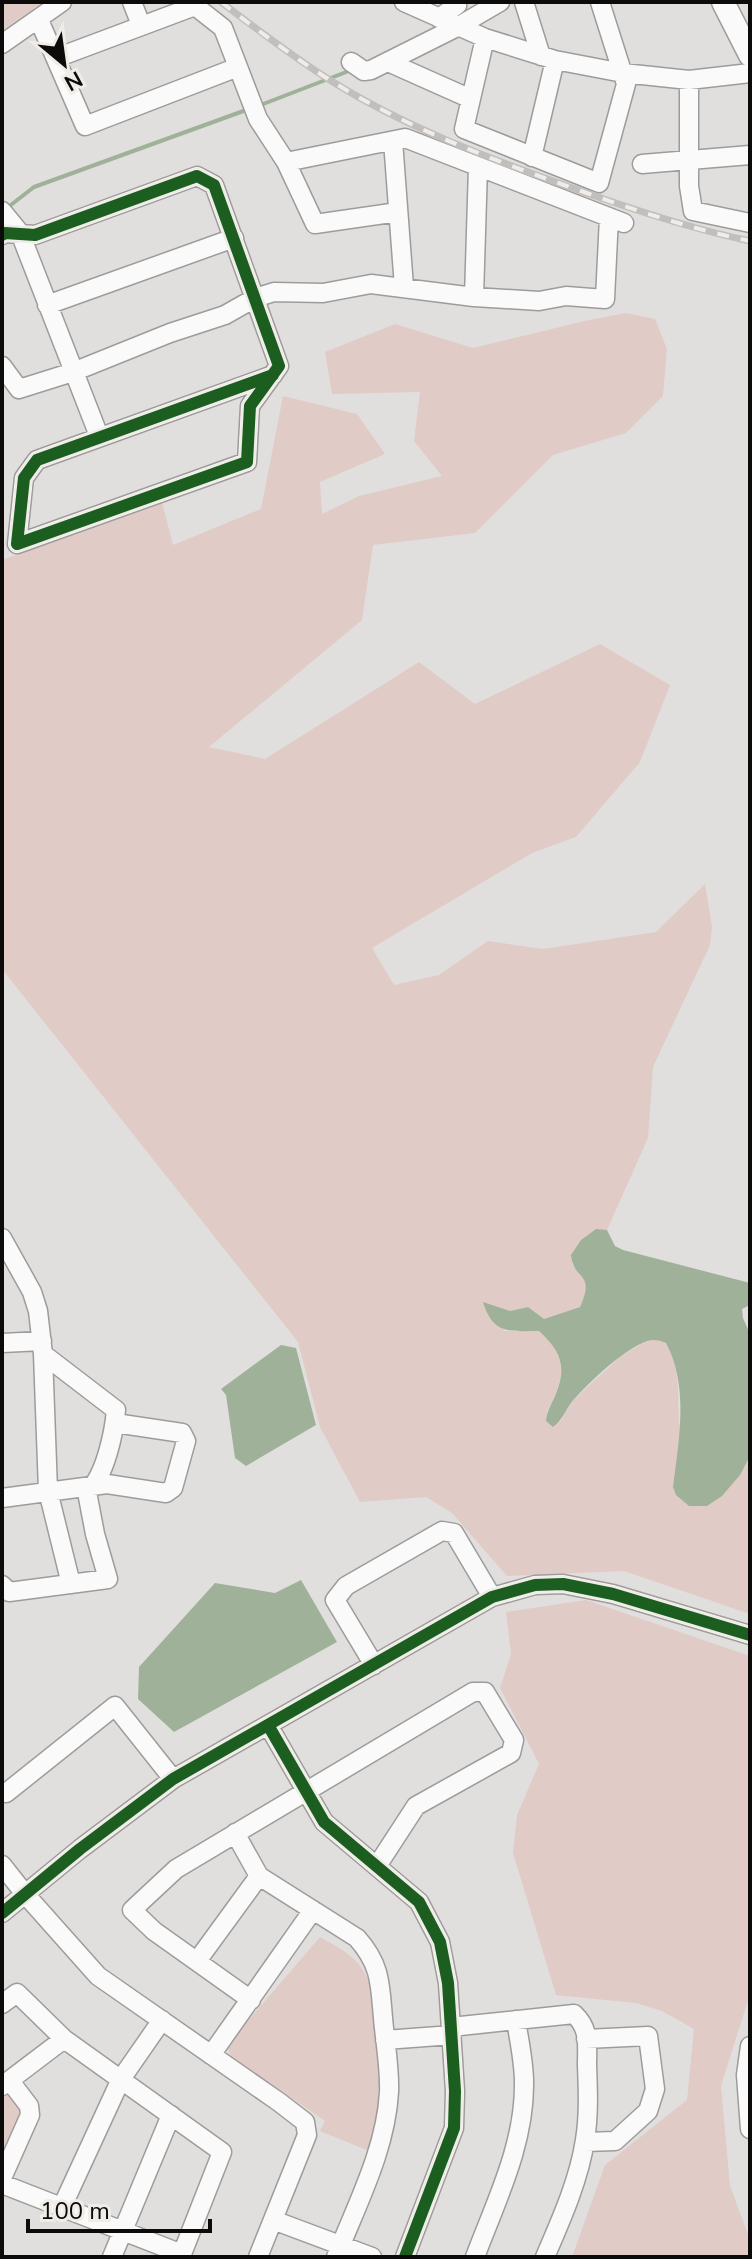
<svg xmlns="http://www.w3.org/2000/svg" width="752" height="2259" viewBox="0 0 752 2259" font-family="'Nunito Sans',sans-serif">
<rect width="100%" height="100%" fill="#e1dfdd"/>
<path fill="#e0cbc7" d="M 2,2 L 43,2 L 2,30 Z
M 626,313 L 655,319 L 667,349 L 663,396 L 626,433 L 553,455 L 475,533 L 373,545 L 362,620 L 209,747 L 265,759 L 419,662 L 475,704 L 600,644 L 670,685 L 640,762 L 576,837 L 532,853 L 372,948 L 394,985 L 439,975 L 488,941 L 543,949 L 656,932 L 705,884 L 712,926 L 710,945 L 653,1067 L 648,1138 L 607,1230 C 583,1229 579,1244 572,1264 C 588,1282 590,1283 580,1307 L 544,1319 L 528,1307 L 510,1311 L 483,1303 L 505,1331 L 540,1331 C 570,1360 564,1378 547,1412 L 560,1422 L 574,1399 L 621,1356 L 647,1341 L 657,1339 L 666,1343 C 683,1376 676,1395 680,1429 C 682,1448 699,1486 707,1506 C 727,1493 739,1477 750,1456 L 750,1614 L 624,1571 L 507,1576 L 452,1513 L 426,1497 L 360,1502 L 320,1427 L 298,1342 L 2,969 L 2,560 L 162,502 L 173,545 L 261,509 L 283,396 L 357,414 L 385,454 L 320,482 L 322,514 L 359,496 L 442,476 L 414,441 L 420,392 L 332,394 L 325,352 L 395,324 L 473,348 L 589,320 Z
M 586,1600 L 750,1656 L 750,1994 L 721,2086 L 730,2186 L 750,2240 L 750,2257 L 572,2257 L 605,2165 L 687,2100 L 694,2029 L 662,2011 L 636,2003 L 556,1995 L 513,1853 L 517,1815 L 539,1764 L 500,1688 L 511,1654 L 506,1612 Z
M 320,1937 C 349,1953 362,1960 373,1992 L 383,2082 L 378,2090 L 378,2119 L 369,2151 L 320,2131 L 325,2121 L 230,2055 L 227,2045 Z
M 2,2092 L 9,2093 L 23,2107 L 2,2170 Z"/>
<path fill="#9fb299" d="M 596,1229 L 607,1230 L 615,1246 L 623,1250 L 750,1283 L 750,1305 L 742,1309 L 743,1318 L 750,1334 L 750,1456 L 740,1475 L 722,1496 L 707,1506 L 689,1506 L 676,1495 L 673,1487 C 679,1440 689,1386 666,1343 C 659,1340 654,1339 647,1341 C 623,1350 594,1378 576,1397 C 567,1406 564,1419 553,1427 L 546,1421 C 547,1411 551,1405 555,1396 C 567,1368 562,1352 539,1331 C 510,1331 493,1335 483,1302 L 510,1311 L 528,1307 L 544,1319 L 580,1307 C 596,1271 574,1282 571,1255 L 581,1240 Z
M 281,1345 L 296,1348 L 316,1425 L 246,1466 L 235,1458 L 226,1395 L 221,1389 Z
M 301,1580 L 337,1642 L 174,1732 L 138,1699 L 139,1667 L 215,1583 L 275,1593 Z"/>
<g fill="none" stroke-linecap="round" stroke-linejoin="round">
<path stroke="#9fb299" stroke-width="4" d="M 258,106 L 354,69
M 7,208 L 34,187 L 249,109"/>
<defs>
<path id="minor" d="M 132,2 L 141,25
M 404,2 L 485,38 L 555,60 L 623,73 L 689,80 L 750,73
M 524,2 L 541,56
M 439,18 L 457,5 L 456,2
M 39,20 L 85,126 L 238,67 L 223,28 L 195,6 L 56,58
M 485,38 L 464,129 L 599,183 L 626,84 L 600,2
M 2,44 L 62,2
M 351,62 L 364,71 L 371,70 L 457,27 L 500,2
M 388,62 L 471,99
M 238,67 L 258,119 L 286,162 L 315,224 L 398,212
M 689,80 L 689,186 L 693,211 L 750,223
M 393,141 L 404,287
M 532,157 L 555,60
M 286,162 L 405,138 L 624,223
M 642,164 L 750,155
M 2,211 L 20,233 L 99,436
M 2,235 L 5,233 L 35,235 L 197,176 L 214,185 L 279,366 L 250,406 L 247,462 L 17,544 L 24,478 L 37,460 L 273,375
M 474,297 L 478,167
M 47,305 L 234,238
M 2,366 L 19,389 L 73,372 L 170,333 L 225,315 L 255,298 L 274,292 L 323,293 L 371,284 L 474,297 L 539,301 L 566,296 L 605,299 L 609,217
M 2,1238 L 32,1292 L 38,1311 L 43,1354 L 116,1410 C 114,1433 105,1477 87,1492 L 95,1534 L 108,1579 L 9,1592 L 2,1585
M 2,1343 L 42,1341
M 43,1354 L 48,1491 L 71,1584
M 2,1498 L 107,1484 L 166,1493 L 173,1488 L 186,1441 L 182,1433 L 115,1423
M 374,1665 L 335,1600 L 346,1586 L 442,1531 L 454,1533 L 492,1597
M 268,1725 L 324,1822 L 419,1902 L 440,1942 L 448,1983 L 455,2091 L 454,2128 L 405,2257
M 2,1792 L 6,1793 L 115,1706 L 173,1779
M 235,1833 L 259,1876 L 357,1938 C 381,1965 380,1984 383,2018 C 385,2042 390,2068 389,2092 C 386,2149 357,2204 336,2257
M 2,1865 L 25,1894 L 98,1976 L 279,2102 L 305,2122 L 307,2135 L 258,2257
M 2,1913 L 80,1849 L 173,1779 L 492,1597 L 535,1585 L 563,1584 L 613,1594 L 750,1635
M 197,1961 L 259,1876
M 251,2000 L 154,1931 L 132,1910 L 176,1869 L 473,1692 L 485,1692 L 514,1740 L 511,1753 L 416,1806 L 377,1866
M 2,2004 L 17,1993 L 64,2039 L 222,2152 L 182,2254 L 2,2184
M 451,2027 L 574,2014 C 590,2029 587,2044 587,2065 C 588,2090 589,2115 585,2140 C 579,2180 561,2220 545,2257
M 385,2040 L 452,2035
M 750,2046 L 746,2075 L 750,2129
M 211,2055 L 313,1910
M 2,2086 L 64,2039
M 585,2142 L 615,2141 L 648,2111 L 655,2089 L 648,2036 L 586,2039
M 2,2178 L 30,2115 L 29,2106 L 10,2081
M 62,2207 L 121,2079 L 162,2020
M 273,2220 L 372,2257
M 112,2257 L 171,2115
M 475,2257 C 496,2201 525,2144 524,2082 C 524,2062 519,2040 516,2020"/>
<path id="major" d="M 723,2 L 750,55"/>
</defs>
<use href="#minor" stroke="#9e9c9a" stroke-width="21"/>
<use href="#major" stroke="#9e9c9a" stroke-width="25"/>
<use href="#minor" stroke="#fafafa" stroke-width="18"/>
<use href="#major" stroke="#fafafa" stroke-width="22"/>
<defs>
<path id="rail" d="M 221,2 C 255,28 289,54 325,77 C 403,127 493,160 581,191 C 637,211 692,229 750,241"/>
</defs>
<use href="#rail" stroke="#c0bfbe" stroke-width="7"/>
<use href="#rail" stroke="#f0ede8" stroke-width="4" stroke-dasharray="12" stroke-linecap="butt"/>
<defs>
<path id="cycleway" d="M 2,235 L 5,233 L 35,235 L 197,176 L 214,185 L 279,366 L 250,406 L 247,462 L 17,544 L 24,478 L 37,460 L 273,375
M 268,1725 L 324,1822 L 419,1902 L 440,1942 L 448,1983 L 455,2091 L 454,2128 L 405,2257
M 2,1913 L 80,1849 L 173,1779 L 492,1597 L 535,1585 L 563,1584 L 613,1594 L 750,1635"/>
</defs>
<use href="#cycleway" stroke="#f0ede8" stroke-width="17"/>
<use href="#cycleway" stroke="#1b5e20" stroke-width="12"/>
</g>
<rect width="752" height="2259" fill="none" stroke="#0c0b0a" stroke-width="8"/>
<g transform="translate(64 64) rotate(151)" stroke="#f0ede8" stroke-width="6" paint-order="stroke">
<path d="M0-6L14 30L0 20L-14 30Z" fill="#0c0b0a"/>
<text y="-12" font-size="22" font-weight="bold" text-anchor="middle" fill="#0c0b0a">N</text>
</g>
<path d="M28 2219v12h182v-12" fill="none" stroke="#0c0b0a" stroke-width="4"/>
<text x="40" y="2219" font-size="24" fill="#0c0b0a" stroke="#f0ede8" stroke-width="6" paint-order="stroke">100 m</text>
</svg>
